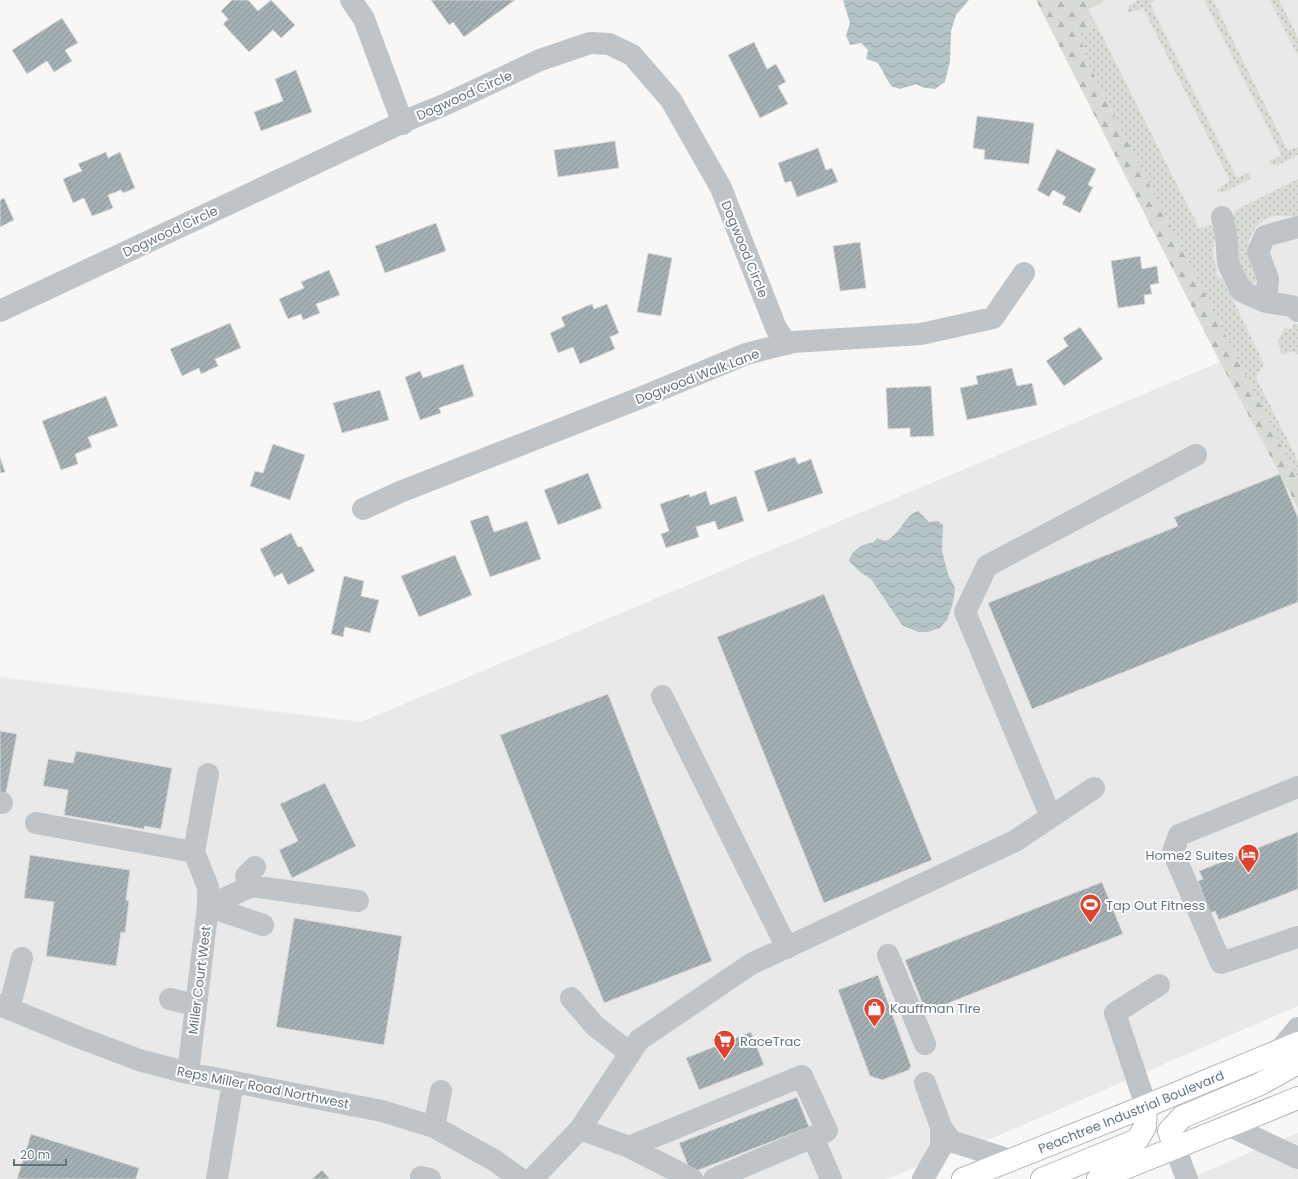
<svg xmlns="http://www.w3.org/2000/svg" width="1298" height="1179" viewBox="0 0 1298 1179" font-family="Poppins,sans-serif">
<defs>
<pattern id="grass-dots" width="8" height="8" patternUnits="userSpaceOnUse"><rect width="8" height="8" fill="#d8dcd4"/><path d="M2 2h.1M6 6h.1" fill="none" stroke="#b3b7b1" stroke-width="1.8" stroke-linecap="round"/></pattern>
<pattern id="forest-firs" width="22" height="20" patternUnits="userSpaceOnUse"><rect width="22" height="20" fill="#d8dcd4"/><path d="M5 1l3.5 6h-7zM16 11l3.5 6h-7z" fill="#b3b7b1"/></pattern>
<pattern id="water-waves" width="16" height="10" patternUnits="userSpaceOnUse"><rect width="16" height="10" fill="#b5c4c6"/><path d="M0 5q4-4 8 0t8 0" fill="none" stroke="#97a4a6"/></pattern>
<pattern id="building-hatch" width="6" height="6" patternUnits="userSpaceOnUse"><rect width="6" height="6" fill="#a5b0b4"/><path d="M-1 1l2-2M0 6l6-6M5 7l2-2" fill="none" stroke="#8a9498"/></pattern>
</defs>
<rect width="100%" height="100%" fill="#f8f7f5"/>
<path fill="#e8e9e8" d="M 1036,0 L 1298,0 L 1298,1006 L 995,1137 L 886,1179 L 0,1179 L 0,677 L 361,722 L 1220,362 Z
M 1298,1133 L 1298,1179 L 1189,1179 L 1258,1149 Z"/>
<path fill="url(#grass-dots)" d="M 1139,0 L 1156,0 L 1150,4 L 1237,178 L 1250,172 L 1250,179 L 1224,192 L 1217,191 L 1217,189 L 1230,181 L 1143,8 L 1129,13 L 1127,10 L 1129,5 Z
M 1204,0 L 1213,0 L 1288,151 L 1298,147 L 1298,155 L 1276,166 L 1270,164 L 1269,161 L 1282,156 Z
M 1270,0 L 1279,0 L 1298,38 L 1298,56 Z
M 1077,26 L 1088,32 L 1097,26 L 1199,228 L 1212,225 C 1219,238 1212,243 1213,256 C 1213,261 1217,267 1218,272 L 1215,274 L 1223,280 L 1264,364 L 1256,378 L 1298,461 L 1298,479 L 1088,63 Z
M 1298,179 L 1298,217 C 1288,216 1278,214 1267,218 C 1262,220 1257,226 1254,230 C 1243,247 1248,263 1257,279 L 1255,283 L 1251,286 L 1246,283 L 1238,261 L 1233,215 L 1236,210 Z
M 1294,324 L 1298,324 L 1298,354 L 1293,351 L 1285,355 L 1281,353 L 1278,341 L 1285,327 L 1289,330 L 1292,328 Z"/>
<path fill="url(#forest-firs)" d="M 1036,0 L 1103,0 L 1102,3 L 1088,9 L 1097,26 L 1088,32 L 1077,27 L 1088,63 L 1298,479 L 1298,508 L 1220,362 Z"/>
<path fill="url(#water-waves)" d="M 843,0 L 969,0 L 956,15 L 951,31 L 950,61 L 945,82 L 935,89 L 925,88 L 916,84 L 900,89 L 891,86 L 878,63 L 866,59 L 868,50 L 861,43 L 850,45 L 846,35 L 850,23 Z
M 918,511 L 929,522 L 938,521 L 943,525 L 942,551 L 948,574 L 955,588 L 953,603 L 947,620 L 940,628 L 928,632 L 918,632 L 902,625 L 871,579 L 860,572 L 849,561 C 852,549 863,544 874,542 L 877,538 L 885,541 C 901,535 903,516 918,511 Z"/>
<path fill="url(#building-hatch)" stroke="#d9d9d7" d="M 232,0 L 248,0 L 258,11 L 271,0 L 295,25 L 281,38 L 273,30 L 249,52 L 223,24 L 228,19 L 221,11 Z
M 431,0 L 515,0 L 464,37 L 453,22 L 449,25 Z
M 62,18 L 78,43 L 65,50 L 72,61 L 54,72 L 47,61 L 27,74 L 12,50 Z
M 754,42 L 767,69 L 776,64 L 786,82 L 778,86 L 788,104 L 760,118 L 728,55 Z
M 296,70 L 312,112 L 261,131 L 254,112 L 283,101 L 275,79 Z
M 977,116 L 1034,123 L 1029,164 L 984,159 L 985,150 L 973,148 Z
M 615,141 L 619,168 L 558,177 L 554,150 Z
M 818,148 L 826,170 L 832,168 L 838,182 L 797,197 L 791,181 L 785,183 L 778,163 Z
M 1057,149 L 1096,169 L 1088,185 L 1093,187 L 1080,213 L 1062,204 L 1066,197 L 1053,190 L 1049,197 L 1037,190 Z
M 106,152 L 108,158 L 120,152 L 135,188 L 123,193 L 121,190 L 108,195 L 113,208 L 92,216 L 84,198 L 73,203 L 63,179 L 82,171 L 78,164 Z
M 4,198 L 14,220 L 0,227 L 0,200 Z
M 436,223 L 446,251 L 385,273 L 375,246 Z
M 860,242 L 866,288 L 840,291 L 833,246 Z
M 648,253 L 672,258 L 661,316 L 637,312 Z
M 1140,256 L 1142,269 L 1157,266 L 1159,283 L 1150,285 L 1152,294 L 1144,295 L 1145,304 L 1118,308 L 1111,261 Z
M 329,270 L 340,295 L 316,304 L 320,313 L 303,320 L 301,314 L 288,319 L 279,299 L 304,288 L 301,282 Z
M 592,304 L 594,309 L 607,304 L 619,333 L 610,337 L 615,349 L 580,364 L 573,347 L 558,353 L 550,333 L 565,326 L 561,317 Z
M 230,323 L 241,348 L 215,359 L 218,366 L 201,374 L 199,368 L 182,376 L 170,349 Z
M 1080,327 L 1103,359 L 1064,386 L 1046,361 L 1068,346 L 1063,338 Z
M 463,364 L 474,396 L 439,408 L 441,413 L 420,420 L 405,377 L 420,371 L 423,378 Z
M 1012,368 L 1017,386 L 1032,383 L 1037,405 L 967,420 L 960,388 L 978,384 L 976,376 Z
M 931,386 L 934,436 L 910,437 L 910,428 L 888,429 L 886,388 Z
M 380,390 L 389,420 L 342,433 L 333,403 Z
M 106,396 L 118,426 L 88,437 L 92,447 L 75,454 L 78,464 L 61,470 L 42,421 Z
M 273,444 L 305,455 L 290,500 L 250,486 L 255,471 L 263,473 Z
M 0,457 L 5,472 L 0,473 Z
M 795,457 L 798,464 L 811,459 L 823,493 L 768,512 L 754,471 Z
M 588,473 L 602,508 L 558,525 L 544,490 Z
M 1280,474 L 1298,518 L 1298,602 L 1032,709 L 988,603 L 1178,526 L 1174,517 Z
M 706,491 L 710,505 L 736,496 L 744,521 L 718,530 L 715,521 L 696,527 L 699,537 L 666,548 L 661,534 L 669,531 L 660,504 L 689,494 L 690,497 Z
M 488,515 L 494,532 L 527,521 L 541,559 L 490,577 L 470,521 Z
M 291,533 L 298,547 L 301,546 L 315,571 L 288,585 L 282,573 L 274,577 L 260,549 Z
M 455,555 L 472,595 L 419,617 L 401,576 Z
M 344,576 L 364,581 L 361,596 L 379,600 L 370,633 L 345,627 L 343,637 L 331,634 Z
M 824,594 L 932,860 L 824,903 L 717,637 Z
M 608,694 L 712,961 L 604,1003 L 500,735 Z
M 0,731 L 17,734 L 6,793 L 0,792 Z
M 76,751 L 172,768 L 161,829 L 145,826 L 144,829 L 64,815 L 68,790 L 43,786 L 48,759 L 73,763 Z
M 325,783 L 356,846 L 292,878 L 279,850 L 298,841 L 280,804 Z
M 1298,832 L 1298,889 L 1219,920 L 1215,911 L 1210,913 L 1198,881 L 1203,879 L 1199,871 Z
M 30,855 L 130,870 L 126,900 L 129,901 L 125,933 L 121,932 L 116,966 L 46,956 L 54,902 L 24,898 Z
M 1102,882 L 1123,934 L 926,1012 L 905,960 Z
M 294,918 L 402,936 L 384,1045 L 276,1027 Z
M 878,975 L 911,1066 L 909,1070 L 882,1080 L 870,1076 L 838,990 Z
M 751,1032 L 764,1065 L 699,1090 L 686,1058 Z
M 797,1097 L 809,1127 L 691,1173 L 679,1143 Z
M 31,1134 L 139,1168 L 136,1179 L 17,1179 Z
M 322,1170 L 330,1179 L 312,1179 Z"/>
<g fill="none" stroke-linecap="round" stroke-linejoin="round">
<defs>
<g id="highway">
<path d="M 1175,1148 L 1169,1131 L 1182,1117 L 1260,1084 L 1298,1063"/>
<path id="s1" d="M 963,1179 L 1146,1106 L 1298,1043"/>
<path d="M 1042,1179 L 1137,1140 L 1145,1127 L 1146,1106"/>
<path d="M 1098,1179 L 1298,1098"/>
</g>
</defs>
<use href="#highway" stroke="#b2b7ba" stroke-width="24"/>
<path stroke="#bec4c7" stroke-width="22" d="M 351,0 L 364,19 L 403,124
M 1222,217 L 1226,234 L 1228,263 L 1241,291 L 1266,302 L 1292,306 L 1298,311
M 1266,302 L 1268,279 L 1258,252 L 1265,236 L 1298,227
M 0,311 L 412,118 L 444,105 L 540,60 L 590,43 L 609,44 L 632,55 L 671,100 L 721,188 L 776,328 L 787,344
M 363,509 L 400,492 L 640,398 L 746,354 L 793,342 L 921,334 L 993,318 L 1024,273
M 662,696 L 787,948
M 1298,787 L 1179,835 L 1173,852 L 1221,963 L 1298,937
M 0,803 L 2,803
M 1051,817 L 965,612 L 987,566 L 1196,455
M 36,823 L 194,852
M 252,886 L 246,876 L 255,867
M 208,906 L 252,886 L 358,901
M 208,906 L 263,925
M 888,955 L 925,1044
M 571,998 L 595,1026 L 630,1053
M 170,999 L 195,1005
M 0,1005 L 78,1037 L 139,1060 L 188,1073 L 382,1111 L 434,1127 L 494,1160 L 520,1179
M 9,1009 L 22,958
M 1279,1051 L 1298,1028
M 188,1073 L 208,906 L 208,887 L 194,852 L 208,774
M 925,1083 L 941,1127 L 951,1141 L 1010,1160
M 1146,1106 L 1115,1013 L 1159,985
M 1230,1126 L 1298,1158
M 434,1127 L 441,1091
M 580,1129 L 639,1040 L 751,964 L 1015,841 L 1094,788
M 629,1147 L 802,1076 L 827,1131 L 813,1137
M 1175,1148 L 1187,1179
M 421,1177 L 430,1179
M 217,1179 L 233,1082
M 532,1179 L 580,1129 L 629,1147 L 692,1179
M 714,1179 L 813,1137 L 831,1179
M 923,1179 L 941,1147 L 941,1127"/>
<use href="#highway" stroke="#fff" stroke-width="22"/>
</g>
<defs>
<symbol id="hotel-pin" viewBox="-11 -11 22 30"><path d="M0 17L-7.5 6A9.5 9.5 0 1 1 7.5 6Z" fill="#e0422d" stroke="#fff"/><path d="M-6-4.5h1.5V1H6V5H4.5V3h-9V5H-6ZM-4 0a1.8 1.8 0 1 1 3.6 0ZM.5 0V-2.5h3Q6-2.5 6 0Z" fill="#fff"/></symbol>
<symbol id="stadium-pin" viewBox="-11 -11 22 30"><path d="M0 17L-7.5 6A9.5 9.5 0 1 1 7.5 6Z" fill="#e0422d" stroke="#fff"/><path d="M0-5a6.5 5 0 1 0 0 10a6.5 5 0 1 0 0-10ZM-3.5-1.8h7v3.6h-7Z" fill="#fff"/></symbol>
<symbol id="shop-pin" viewBox="-11 -11 22 30"><path d="M0 17L-7.5 6A9.5 9.5 0 1 1 7.5 6Z" fill="#e0422d" stroke="#fff"/><path d="M-5-2.5h2.3a2.7 3.5 0 0 1 5.4 0H5L5.5 6h-11ZM-1.5-2.5h3a1.5 2.3 0 0 0-3 0Z" fill="#fff"/></symbol>
<symbol id="supermarket-pin" viewBox="-11 -11 22 30"><path d="M0 17L-7.5 6A9.5 9.5 0 1 1 7.5 6Z" fill="#e0422d" stroke="#fff"/><path d="M-6-5.5h2.5l.6 2H6L4.5 2H-2.5L-4.4-4H-6ZM-1.5 3.2a1.3 1.3 0 1 0 .1 0ZM3 3.2a1.3 1.3 0 1 0 .1 0Z" fill="#fff"/></symbol>
</defs>
<g fill-rule="evenodd">
<use href="#hotel-pin" x="1236" y="842" width="25" height="34"/>
<use href="#stadium-pin" x="1078" y="892" width="25" height="34"/>
<use href="#shop-pin" x="862" y="996" width="25" height="34"/>
<use href="#supermarket-pin" x="712" y="1028" width="25" height="34"/>
</g>
<g text-anchor="middle" stroke-width="4" stroke-linejoin="round" paint-order="stroke">
<g font-size="13" fill="#63767f" stroke="#fff">
<text transform="translate(464 95) rotate(-24)" y="5">Dogwood Circle</text>
<text transform="translate(170 231) rotate(-25)" y="5">Dogwood Circle</text>
<text transform="translate(745 249) rotate(68)" y="5">Dogwood Circle</text>
<text transform="translate(697 376) rotate(-21)" y="5">Dogwood Walk Lane</text>
<text transform="translate(199 980) rotate(-83)" y="5">Miller Court West</text>
<text transform="translate(263 1087) rotate(11)" y="5">Reps Miller Road Northwest</text>
<text dy="5" stroke="none"><textPath href="#s1" startOffset="181">Peachtree Industrial Boulevard</textPath></text>
</g>
<g font-size="13" fill="#63767f" stroke="#fff" text-anchor="start">
<text x="1234" y="860" text-anchor="end">Home2 Suites</text>
<text x="1106" y="910">Tap Out Fitness</text>
<text x="890" y="1013">Kauffman Tire</text>
<text x="740" y="1046">RaceTrac</text>
</g>
</g>
<path d="M14 1159v6h52v-6" fill="none" stroke="#63767f" stroke-width="2"/>
<text x="20" y="1159" font-size="12" fill="#63767f" stroke="#ffffff" stroke-width="3" paint-order="stroke">20 m</text>
</svg>
